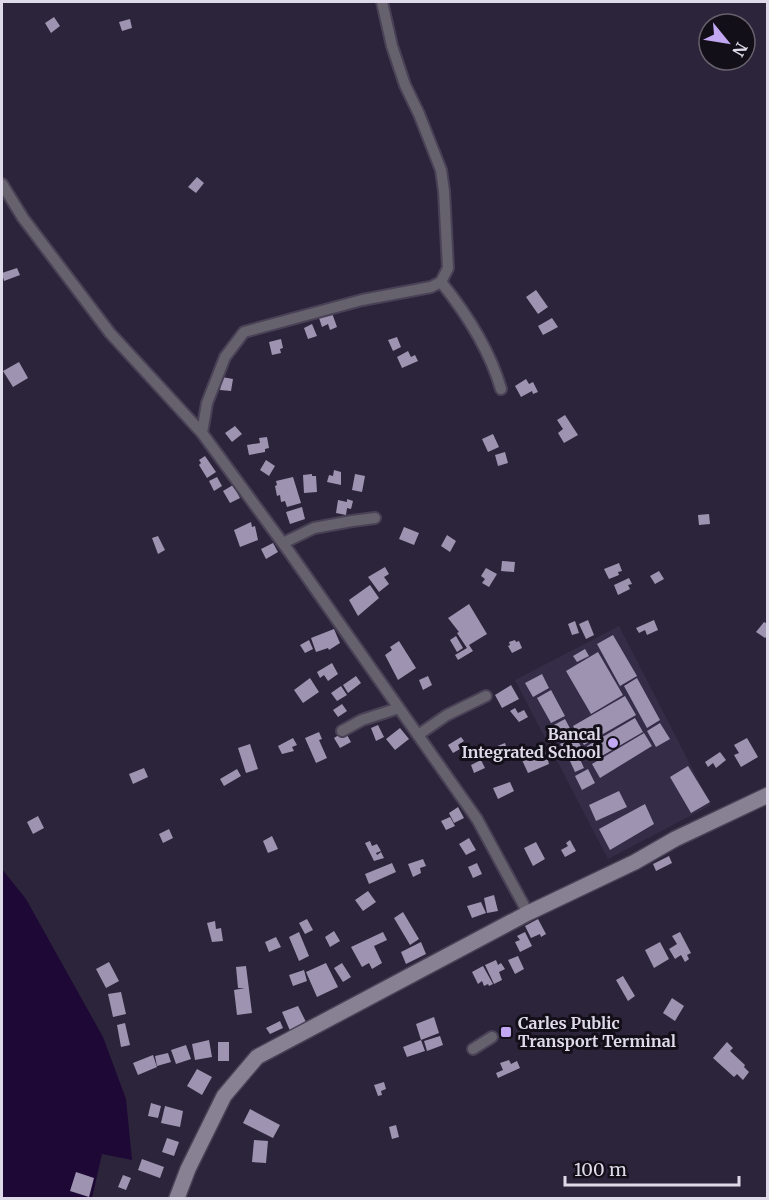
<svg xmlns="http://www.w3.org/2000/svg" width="769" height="1200" viewBox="0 0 769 1200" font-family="Merriweather,serif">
<rect width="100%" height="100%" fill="#2c243a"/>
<path fill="#352c47" d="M 619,626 L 711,805 L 608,859 L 515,680 Z"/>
<path fill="#1e0836" d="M 2,869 L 26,899 L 103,1037 L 126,1099 L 132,1160 L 102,1154 L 92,1198 L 2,1198 Z"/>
<path fill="#9e94b1" d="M 54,17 L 60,26 L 51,33 L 45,23 Z
M 130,19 L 132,28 L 122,31 L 119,22 Z
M 197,177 L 204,183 L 196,193 L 188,187 Z
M 17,268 L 20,275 L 4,281 L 2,273 Z
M 536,290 L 548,307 L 538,314 L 526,297 Z
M 332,313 L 337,327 L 330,330 L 328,324 L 322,327 L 319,318 Z
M 552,318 L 558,327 L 543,335 L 538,326 Z
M 312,324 L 317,336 L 308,339 L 304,328 Z
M 397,337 L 401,347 L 393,351 L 388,340 Z
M 281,339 L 283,348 L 280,349 L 281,353 L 272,355 L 269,342 Z
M 408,351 L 411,357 L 415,355 L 418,361 L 402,368 L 397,357 Z
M 19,362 L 28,378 L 13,387 L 3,371 Z
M 222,377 L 233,379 L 231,391 L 220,390 Z
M 526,379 L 529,384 L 533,382 L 538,392 L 533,394 L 532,391 L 521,397 L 515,386 Z
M 565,415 L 578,435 L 564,443 L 558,433 L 563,429 L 557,420 Z
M 235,426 L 242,434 L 232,442 L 225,433 Z
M 493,434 L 499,447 L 488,452 L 482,439 Z
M 267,437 L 269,448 L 265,449 L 265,452 L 249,455 L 247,445 L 260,443 L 259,438 Z
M 505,452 L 508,463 L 498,466 L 495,455 Z
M 205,456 L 216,472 L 207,478 L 199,465 L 201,463 L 199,460 Z
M 266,460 L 275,466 L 269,476 L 260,470 Z
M 334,470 L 341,472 L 341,485 L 327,482 L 329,475 L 333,476 Z
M 312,474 L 312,476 L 316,476 L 317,492 L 304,493 L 303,475 Z
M 355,474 L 365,476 L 362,492 L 352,490 Z
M 217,477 L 222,486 L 214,491 L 209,481 Z
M 293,477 L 301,503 L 287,507 L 285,501 L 281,502 L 280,495 L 277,496 L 275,486 L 277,485 L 276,481 Z
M 233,485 L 240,498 L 230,503 L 223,491 Z
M 347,499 L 353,501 L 351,509 L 347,508 L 346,515 L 336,513 L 338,500 L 347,502 Z
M 302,507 L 305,519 L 290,524 L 286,512 Z
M 709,514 L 710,524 L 699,525 L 698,515 Z
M 251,522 L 252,527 L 255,526 L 258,540 L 240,547 L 234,530 Z
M 404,527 L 419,533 L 414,545 L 399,539 Z
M 447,535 L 456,541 L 450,552 L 441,546 Z
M 158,536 L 165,550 L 158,554 L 152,538 Z
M 273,543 L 278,552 L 266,559 L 261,549 Z
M 502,561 L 515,562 L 514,572 L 501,571 Z
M 619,563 L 622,571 L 618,572 L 619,575 L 609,579 L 604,569 Z
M 385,567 L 389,574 L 384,577 L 389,584 L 379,592 L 368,577 Z
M 486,568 L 497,574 L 489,587 L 482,583 L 485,579 L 481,576 Z
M 659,571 L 664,579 L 655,584 L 650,576 Z
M 629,578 L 632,584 L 628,585 L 630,589 L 618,595 L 614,585 Z
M 370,585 L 379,598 L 358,616 L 349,600 Z
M 469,604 L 487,634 L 469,645 L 473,651 L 458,660 L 455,655 L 467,648 L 457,633 L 459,632 L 448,618 Z
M 588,620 L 594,635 L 586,639 L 579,624 Z
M 654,620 L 658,630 L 647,635 L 645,630 L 639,633 L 636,628 Z
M 575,621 L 579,633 L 572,635 L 568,624 Z
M 764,622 L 768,624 L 768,635 L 765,638 L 756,632 Z
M 334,629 L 340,643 L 329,650 L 328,648 L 316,652 L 311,638 Z
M 613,635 L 637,676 L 620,686 L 597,644 Z
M 456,636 L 463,648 L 457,652 L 450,640 Z
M 309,640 L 313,649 L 305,653 L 300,645 Z
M 515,640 L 516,642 L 519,641 L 522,648 L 512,653 L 508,646 L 510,645 L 509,642 Z
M 399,641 L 416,668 L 398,680 L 385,655 L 392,650 L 390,647 Z
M 585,649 L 589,656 L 577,662 L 573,656 Z
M 598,652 L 623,695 L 591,714 L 566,671 Z
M 332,663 L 338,674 L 328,681 L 324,675 L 320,678 L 317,672 Z
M 542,674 L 549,688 L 533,697 L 525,683 Z
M 356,676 L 361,683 L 348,693 L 343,685 Z
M 428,676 L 432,685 L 423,690 L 419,680 Z
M 310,678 L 319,692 L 303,703 L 294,690 Z
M 637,678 L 660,720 L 647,728 L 624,686 Z
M 511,685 L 519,699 L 502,708 L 495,695 Z
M 341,686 L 347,695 L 337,701 L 331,693 Z
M 551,690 L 565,716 L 551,723 L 537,698 Z
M 625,696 L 636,715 L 584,745 L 573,726 Z
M 342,704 L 347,711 L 338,717 L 333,710 Z
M 515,708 L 518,713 L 524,710 L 528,717 L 519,722 L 510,711 Z
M 635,718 L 643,732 L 595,760 L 587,746 Z
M 565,719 L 573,734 L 560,741 L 552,726 Z
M 660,723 L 670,739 L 656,747 L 647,731 Z
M 378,725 L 384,737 L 376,741 L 371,728 Z
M 400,728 L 409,739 L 395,750 L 386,739 Z
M 319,732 L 322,739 L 319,740 L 327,758 L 316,763 L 305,738 Z
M 342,733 L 344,737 L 347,735 L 351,742 L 340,748 L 334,738 Z
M 644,733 L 652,746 L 600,778 L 592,764 Z
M 575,736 L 583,750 L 568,759 L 560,744 Z
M 461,737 L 464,741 L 458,745 L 460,749 L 453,753 L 448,745 Z
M 293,738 L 297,745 L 292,747 L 294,751 L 282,754 L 278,746 Z
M 747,738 L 758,757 L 741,767 L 734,755 L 739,753 L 734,745 Z
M 505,743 L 509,755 L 495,761 L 490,749 Z
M 250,744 L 258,769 L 246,773 L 238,748 Z
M 545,750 L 549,764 L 528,773 L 522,760 Z
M 720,752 L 726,760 L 716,768 L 713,763 L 708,767 L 705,762 Z
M 579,757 L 584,768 L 575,772 L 570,761 Z
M 481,760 L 485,768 L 474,773 L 471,765 Z
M 688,766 L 710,802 L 691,813 L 670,777 Z
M 144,768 L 148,777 L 133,784 L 129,774 Z
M 237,769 L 241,776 L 224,786 L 220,779 Z
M 588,769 L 595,783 L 582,790 L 575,776 Z
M 510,782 L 514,791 L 498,799 L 493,788 Z
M 619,791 L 627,807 L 596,821 L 589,805 Z
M 645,804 L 654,824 L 610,850 L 599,829 Z
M 458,807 L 464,818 L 454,823 L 449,813 Z
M 38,816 L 44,828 L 33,834 L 27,822 Z
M 450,817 L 455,826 L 446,830 L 441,821 Z
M 169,829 L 173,838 L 163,843 L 159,834 Z
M 272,836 L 278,849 L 268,853 L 263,841 Z
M 469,838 L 476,850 L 466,855 L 459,844 Z
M 570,840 L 576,851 L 565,857 L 561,850 L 568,846 L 566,843 Z
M 370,841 L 372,846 L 377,844 L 381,851 L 376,853 L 377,855 L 381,852 L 384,858 L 374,861 L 365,843 Z
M 536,842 L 545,859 L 533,866 L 524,848 Z
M 669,856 L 672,863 L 656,871 L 653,864 Z
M 423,859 L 426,866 L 420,868 L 421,873 L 413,877 L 408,864 Z
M 392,863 L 396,872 L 369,884 L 365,874 Z
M 477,863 L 482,874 L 473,878 L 468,867 Z
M 368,891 L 376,902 L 363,911 L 355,900 Z
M 494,895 L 498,911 L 487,913 L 484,898 Z
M 481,902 L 486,913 L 472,918 L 467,906 Z
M 403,912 L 419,939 L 410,945 L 394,918 Z
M 307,919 L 313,930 L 305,934 L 299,923 Z
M 538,919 L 546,934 L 541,937 L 540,934 L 531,938 L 525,926 Z
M 215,921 L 216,929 L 221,928 L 223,941 L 212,942 L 207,923 Z
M 334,931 L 340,941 L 330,947 L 325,937 Z
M 299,932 L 309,956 L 299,961 L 289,937 Z
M 383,932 L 387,940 L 374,946 L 382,963 L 372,969 L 369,963 L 362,967 L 351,947 Z
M 525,932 L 532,946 L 520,952 L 515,942 L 520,940 L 517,936 Z
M 680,932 L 691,953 L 687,955 L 689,959 L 685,962 L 681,955 L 675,959 L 669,949 L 677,944 L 672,936 Z
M 276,937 L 281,947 L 269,952 L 265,942 Z
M 421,942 L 426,954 L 406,964 L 401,952 Z
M 660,942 L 669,959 L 654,968 L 645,950 Z
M 518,956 L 524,969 L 515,974 L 508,960 Z
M 496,960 L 498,965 L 501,963 L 505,969 L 499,972 L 502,980 L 494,984 L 485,965 Z
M 109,962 L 119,981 L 106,988 L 96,969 Z
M 326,963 L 338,987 L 317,997 L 306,972 Z
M 342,963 L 351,977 L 343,982 L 334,968 Z
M 246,966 L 252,1013 L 237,1015 L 234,990 L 245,988 L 238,988 L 236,967 Z
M 483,966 L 493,984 L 489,986 L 488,984 L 484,986 L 482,981 L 478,984 L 472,972 Z
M 304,970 L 307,981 L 293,986 L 289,975 Z
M 623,976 L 635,996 L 628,1001 L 616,980 Z
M 121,992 L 126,1014 L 113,1017 L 108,994 Z
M 672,998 L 684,1006 L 675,1021 L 663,1013 Z
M 298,1006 L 307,1024 L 291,1033 L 282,1012 Z
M 434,1017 L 439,1033 L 421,1040 L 416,1024 Z
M 280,1021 L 283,1028 L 270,1034 L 266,1028 Z
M 125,1023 L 130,1045 L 121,1047 L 117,1025 Z
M 440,1036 L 443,1045 L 427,1051 L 424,1041 Z
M 209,1040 L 212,1057 L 195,1060 L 192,1044 Z
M 421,1040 L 425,1051 L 407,1057 L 403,1047 Z
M 218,1042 L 229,1042 L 229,1061 L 218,1061 Z
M 727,1042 L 733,1048 L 730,1051 L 745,1065 L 744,1067 L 749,1072 L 743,1080 L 737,1074 L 734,1077 L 713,1058 Z
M 186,1045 L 191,1059 L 176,1064 L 171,1050 Z
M 168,1053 L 171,1062 L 157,1066 L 155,1056 Z
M 153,1055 L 157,1067 L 138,1075 L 133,1063 Z
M 509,1060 L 511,1064 L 517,1061 L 520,1068 L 498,1078 L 496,1073 L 503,1070 L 500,1063 Z
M 197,1069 L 212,1077 L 202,1095 L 187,1086 Z
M 384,1082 L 386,1089 L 381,1091 L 382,1095 L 378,1096 L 374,1085 Z
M 151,1103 L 161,1106 L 158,1118 L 148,1116 Z
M 165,1106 L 183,1111 L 180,1127 L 161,1123 Z
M 250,1109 L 280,1125 L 273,1138 L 243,1123 Z
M 396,1125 L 399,1137 L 392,1139 L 389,1127 Z
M 167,1138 L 179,1142 L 174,1156 L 162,1152 Z
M 254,1140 L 268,1141 L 266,1163 L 252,1162 Z
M 142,1159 L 164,1167 L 160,1178 L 138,1170 Z
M 76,1172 L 94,1178 L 89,1197 L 70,1191 Z
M 123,1175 L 131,1178 L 126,1190 L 118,1187 Z"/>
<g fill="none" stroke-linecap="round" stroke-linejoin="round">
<defs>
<path id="minor" d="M 2,184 L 23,218 L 110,333 L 202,433 L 290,553 L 477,819 L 528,913
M 441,282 C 466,313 490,351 501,389
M 202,433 L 207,403 L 225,357 L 244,332 L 362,300 L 431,287 L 441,282 L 448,268 L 444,191 L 441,170 L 419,114 L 405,85 L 392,46 L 382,2
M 283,543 L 314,528 L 352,521 L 375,518
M 342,731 L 362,720 L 399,708
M 418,735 L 447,715 L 486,696
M 473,1049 L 492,1037"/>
<path id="secondary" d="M 177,1198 L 188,1169 L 224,1096 L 257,1057 L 528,913 L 635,862 L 675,839 L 768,795"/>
</defs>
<use href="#minor" stroke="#494156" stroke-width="14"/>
<use href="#secondary" stroke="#494156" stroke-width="18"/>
<use href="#minor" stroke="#65616d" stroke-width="10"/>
<use href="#secondary" stroke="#878193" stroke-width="15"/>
</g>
<g fill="#c2a7f2" stroke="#130f19" stroke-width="2">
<circle cx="613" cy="743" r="6"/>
<rect x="500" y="1026" width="12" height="12" rx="3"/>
</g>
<g text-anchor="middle" stroke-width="6" stroke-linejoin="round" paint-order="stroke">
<g font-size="16" font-weight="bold" fill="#dfdae9" stroke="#130f19" text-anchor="end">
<text x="601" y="740">Bancal<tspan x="601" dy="18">Integrated School</tspan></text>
<text x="518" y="1029" text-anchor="start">Carles Public<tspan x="518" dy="18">Transport Terminal</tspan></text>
</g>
</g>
<rect width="769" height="1200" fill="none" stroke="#dfdae9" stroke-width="6"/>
<g transform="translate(727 42) rotate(120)"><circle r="28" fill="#130f19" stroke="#65606c" stroke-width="1.5"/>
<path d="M0-4.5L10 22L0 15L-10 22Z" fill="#c2a7f2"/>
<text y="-9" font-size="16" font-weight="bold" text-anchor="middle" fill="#dfdae9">N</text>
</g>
<path d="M565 1176v9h174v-9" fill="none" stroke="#dfdae9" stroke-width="3"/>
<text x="574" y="1176" font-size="18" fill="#dfdae9" stroke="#130f19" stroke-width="4.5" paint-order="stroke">100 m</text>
</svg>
